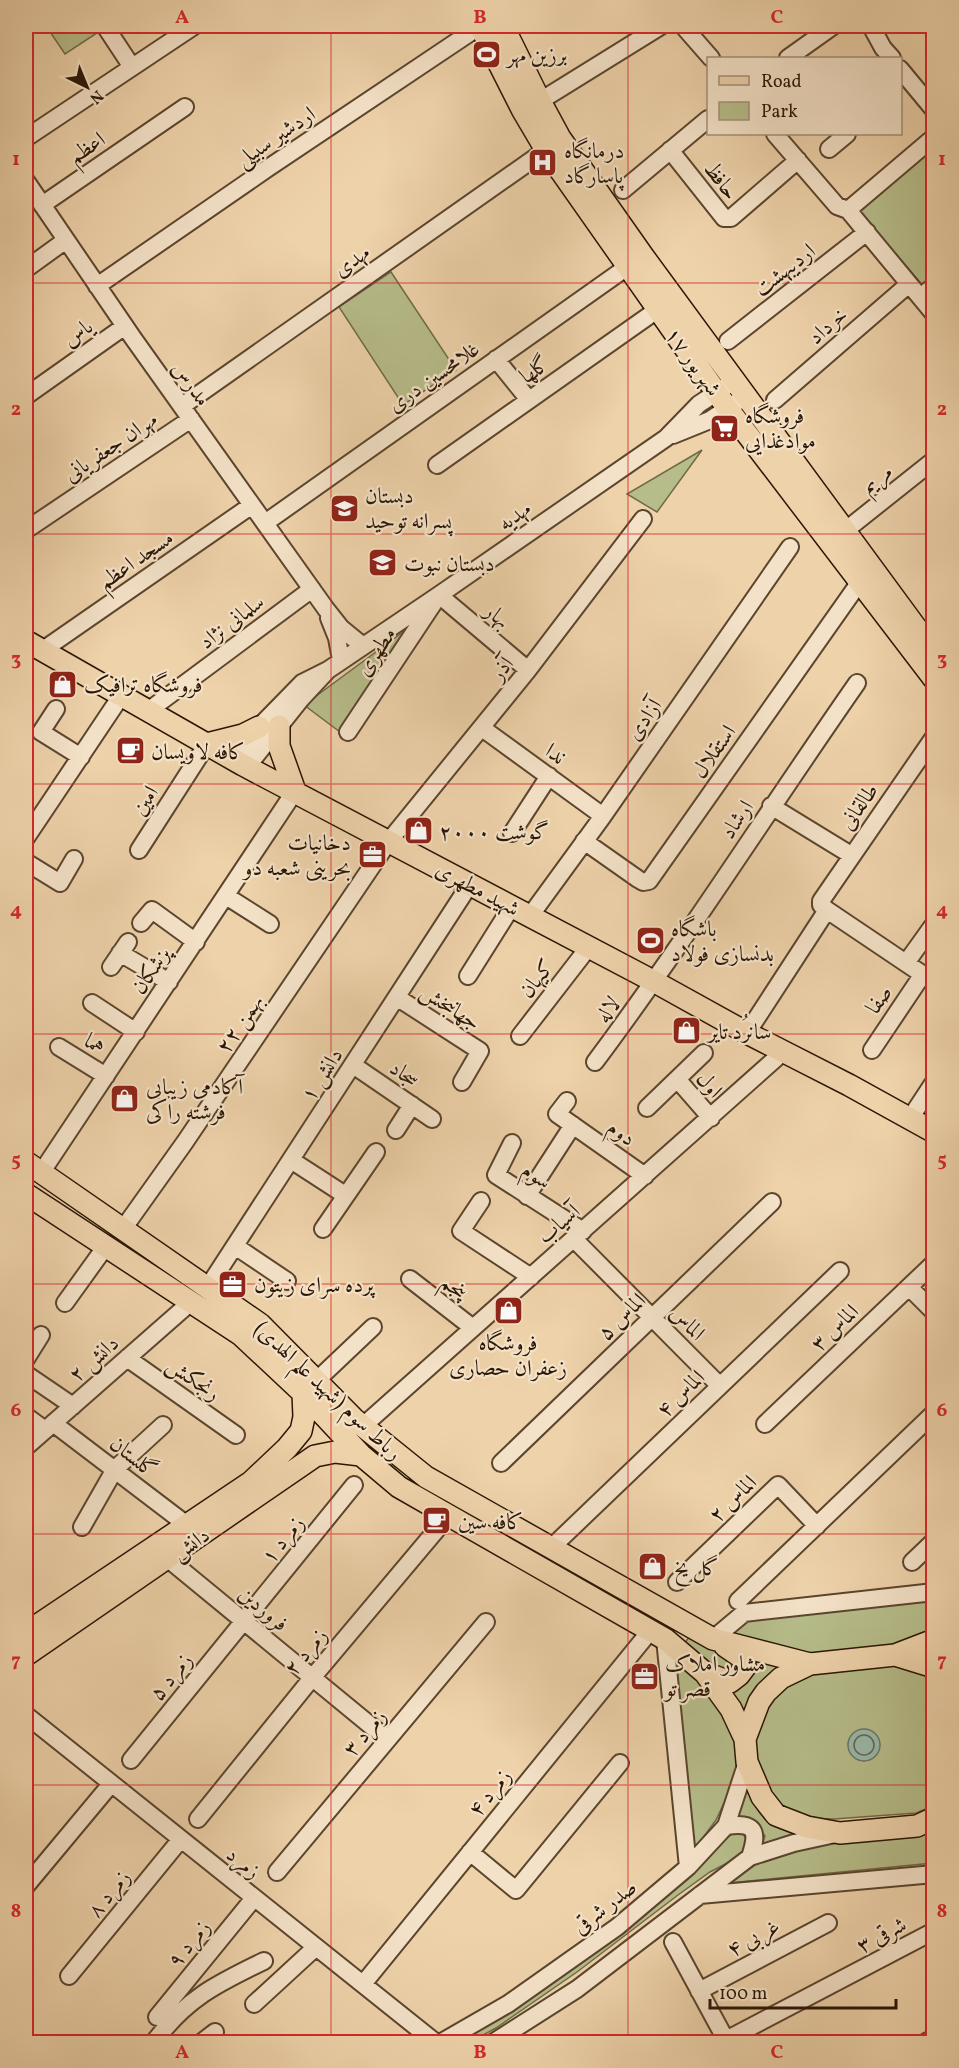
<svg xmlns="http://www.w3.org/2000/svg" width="959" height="2068" viewBox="0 0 959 2068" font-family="Vollkorn,Amiri,serif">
<rect width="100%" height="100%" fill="#eed2aa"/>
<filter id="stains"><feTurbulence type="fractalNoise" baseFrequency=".00333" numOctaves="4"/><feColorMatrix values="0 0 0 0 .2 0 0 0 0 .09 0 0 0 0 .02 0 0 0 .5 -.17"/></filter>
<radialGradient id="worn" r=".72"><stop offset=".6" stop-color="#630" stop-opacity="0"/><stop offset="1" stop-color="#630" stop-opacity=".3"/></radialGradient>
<path fill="#b6bd8a" stroke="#706a48" stroke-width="1.5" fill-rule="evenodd" d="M 46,26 L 97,26 L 100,31 L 65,54 Z
M 933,144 L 933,280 L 925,288 L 858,210 Z
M 391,272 L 456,370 L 403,405 L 339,307 Z
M 702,450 L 657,512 L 627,494 Z
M 407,629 L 340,732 L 304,705 Z
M 933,1597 L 933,1634 L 888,1649 L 809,1657 L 727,1638 L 750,1619 Z
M 689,1637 L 729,1656 L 735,1665 L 724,1676 L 684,1644 Z
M 673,1653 L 700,1678 L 734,1733 L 738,1758 L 732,1786 L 716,1820 L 693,1851 Z
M 748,1656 L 789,1666 L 742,1718 L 723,1686 L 735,1690 C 747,1683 751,1677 755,1664 Z
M 909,1665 L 933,1675 L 933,1806 L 916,1813 L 834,1819 L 802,1818 L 779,1803 L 764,1786 L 754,1763 L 757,1721 L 779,1688 L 800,1676 L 882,1666 ZM 852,1735 L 876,1735 C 885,1748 875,1763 859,1760 L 848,1744 Z
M 747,1787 C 756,1816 771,1829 800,1834 L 762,1845 L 765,1836 C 757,1825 751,1818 737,1816 Z
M 735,1832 L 743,1834 L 748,1841 L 745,1850 L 739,1857 L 710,1872 L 678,1895 L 577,1972 L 496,2028 L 470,2042 L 455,2042 Z
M 902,1833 L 933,1834 L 933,1863 L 729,1883 L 758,1863 L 815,1845 Z"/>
<path fill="#99b8a9" stroke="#6d7767" stroke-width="1.5" d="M848 1745a16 16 0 1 1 32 0a16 16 0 1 1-32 0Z"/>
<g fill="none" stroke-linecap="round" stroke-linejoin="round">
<path stroke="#626757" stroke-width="1.5" d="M854 1745a10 10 0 1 1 20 0a10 10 0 1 1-20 0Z"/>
<defs>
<path id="minor" d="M 105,26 L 132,67
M 683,26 L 711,58
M 871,26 L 883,48 L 892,58
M 788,58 L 833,26
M 900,69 L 934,110
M 532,106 L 661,26
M 775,134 L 837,206 L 848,210 L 934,314
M 26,138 L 194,26
M 829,149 L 847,134
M 670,150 L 724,218 L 731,218 L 798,160
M 26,181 L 133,338 L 326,609 L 341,628 L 363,646
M 623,190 L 708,119
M 42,205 L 185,107
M 848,210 L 934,137
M 26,269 L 66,240
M 97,286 L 268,168 L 480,26
M 920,297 L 934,286
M 728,341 L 867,232
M 496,359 L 529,400
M 26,396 L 125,326
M 775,400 L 909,284
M 182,406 L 546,150
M 673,435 L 710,420 L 737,402
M 437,465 L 657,310
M 265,523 L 637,260
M 26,530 L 191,419
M 846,530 L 934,460
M 329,618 L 337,638 L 341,660
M 43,650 L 252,505
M 328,670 L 301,699 L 254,758 L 243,765 L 244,752 L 259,727 L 302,683 L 328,670 L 439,595 L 666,438 L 699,404 L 725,387
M 56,709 L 41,732 L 81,757
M 148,711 L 312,589
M 482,728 L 603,816
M 348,732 L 439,595 L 528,670
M 934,737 L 821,901 L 821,905 L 827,910 L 934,982
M 771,806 L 851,855
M 512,833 L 549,776
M 26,838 L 121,696
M 584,841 L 638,879 L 643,882 L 649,881 L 859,583
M 139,850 L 207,744
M 26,862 L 60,883 L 74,859
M 226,896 L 270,924
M 530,916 L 603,816 L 790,547
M 141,923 L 152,910 L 196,942
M 120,953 L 169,982
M 906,963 L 934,924
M 111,967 L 128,942
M 468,976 L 512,906
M 398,998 L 480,1051 L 462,1082
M 92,1003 L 136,1032
M 747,1033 L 827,910
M 520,1036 L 588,948
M 59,1047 L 106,1076
M 872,1050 L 923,974
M 595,1062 C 687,939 769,809 857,683
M 353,1065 L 432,1119
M 677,1079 L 711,1118
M 567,1101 L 557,1114 L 645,1176
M 647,1108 L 704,1053
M 909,1120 L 934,1082
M 396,1130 L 412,1105
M 512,1143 L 496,1175 L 583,1231
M 291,1160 L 345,1195
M 41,1173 L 295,791
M 527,1196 L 573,1125
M 481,1201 L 461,1231 L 531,1277
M 123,1229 L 185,1142 L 389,841 L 528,670 L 643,519
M 323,1229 L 376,1152
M 574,1239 L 720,1386
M 235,1246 L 287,1281
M 410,1279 L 473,1328
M 208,1287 L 470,884
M 909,1287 L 934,1312
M 65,1303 L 106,1246
M 127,1358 L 236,1435
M 26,1359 L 41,1335
M 26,1374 L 73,1406
M 316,1381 L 373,1327
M 26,1416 L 45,1430
M 53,1423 L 187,1525
M 765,1424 L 934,1263
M 363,1426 L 783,1052
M 26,1447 L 191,1302
M 501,1463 L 772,1202
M 82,1527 L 115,1469 L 163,1425
M 552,1547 L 840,1271
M 167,1558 L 387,1739
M 912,1562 L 934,1541
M 677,1582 L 778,1485 L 817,1526
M 738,1601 L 934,1413
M 665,1639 L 688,1867
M 713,1639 L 744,1613 L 934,1592
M 26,1715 L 435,2042
M 131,1760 L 354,1485
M 198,1819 L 312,1678 L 449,1515
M 726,1826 C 755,1822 759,1830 750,1857
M 470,1852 L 516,1890 L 620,1763
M 277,1872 L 486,1622
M 26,1886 L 111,1784
M 700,1895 L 934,1874
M 673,1942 L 727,2042
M 69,1976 L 181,1839
M 363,1984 L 651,1630
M 699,1991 L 828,1923
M 254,2004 L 316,1947
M 157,2017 L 254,1898
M 154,2042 C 186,1999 216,1984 264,1961
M 202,2042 L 215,2032
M 442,2042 L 508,2004 L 617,1927 L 688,1867 L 726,1826 L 747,1762
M 494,2042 L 577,1989 L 750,1857 L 794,1843 L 835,1834
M 722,2042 L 934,1931
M 926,2042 L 934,2038"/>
<path id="major" d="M 480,26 L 523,111 L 546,150 L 728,409 L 934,679
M 503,26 L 540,101 L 560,138 L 643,256 L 934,652
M 26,641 L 243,765 L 655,982 L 747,1033 L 849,1085 L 934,1132
M 279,726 L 279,746 L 295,791
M 207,744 L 243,735 L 259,727
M 26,1162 L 260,1324 L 354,1419 L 426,1477 L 713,1639 L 810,1664
M 26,1194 L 241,1335 L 303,1393 L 361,1455 L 399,1487 L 665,1639 L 705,1673 L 731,1709 L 745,1739
M 26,1633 L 251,1482 L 287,1448 L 301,1431 L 304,1417 L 303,1393
M 26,1655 L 315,1456 L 335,1452 L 361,1455
M 895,1655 L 934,1640
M 934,1667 L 895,1655 L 810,1664 L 781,1678 L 766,1692 L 759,1702 L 745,1739 L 747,1762 L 762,1797 L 776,1815 L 807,1827 L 840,1833 L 917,1826 L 934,1818
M 705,1673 L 730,1682 L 739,1675 L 745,1667 L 744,1659 L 725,1646"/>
</defs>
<use href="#minor" stroke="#5b452e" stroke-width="20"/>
<use href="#major" stroke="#2a1605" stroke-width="24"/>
<use href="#minor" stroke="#f4e2c8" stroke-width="16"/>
<use href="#major" stroke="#eed2aa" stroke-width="21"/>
</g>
<path fill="none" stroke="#d62828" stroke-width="1.5" stroke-opacity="0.55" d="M 331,26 L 331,2042M 628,26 L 628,2042M 26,283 L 934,283M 26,534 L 934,534M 26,784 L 934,784M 26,1034 L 934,1034M 26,1284 L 934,1284M 26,1534 L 934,1534M 26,1785 L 934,1785"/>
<defs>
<symbol id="stadium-square" viewBox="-11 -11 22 22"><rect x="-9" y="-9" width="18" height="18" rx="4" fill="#8f2418" stroke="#f4e2c8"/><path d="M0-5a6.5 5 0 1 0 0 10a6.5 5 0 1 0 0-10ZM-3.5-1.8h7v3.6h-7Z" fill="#fff"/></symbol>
<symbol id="hospital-square" viewBox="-11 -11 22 22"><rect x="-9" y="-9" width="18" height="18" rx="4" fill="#8f2418" stroke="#f4e2c8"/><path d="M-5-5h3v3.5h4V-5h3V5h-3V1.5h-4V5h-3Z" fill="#fff"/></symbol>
<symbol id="supermarket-square" viewBox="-11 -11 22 22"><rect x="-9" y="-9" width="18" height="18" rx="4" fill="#8f2418" stroke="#f4e2c8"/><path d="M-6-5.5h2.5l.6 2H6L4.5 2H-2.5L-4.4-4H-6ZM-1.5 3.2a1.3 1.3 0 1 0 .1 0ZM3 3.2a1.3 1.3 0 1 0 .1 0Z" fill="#fff"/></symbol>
<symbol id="school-square" viewBox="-11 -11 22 22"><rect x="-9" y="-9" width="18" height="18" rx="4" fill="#8f2418" stroke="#f4e2c8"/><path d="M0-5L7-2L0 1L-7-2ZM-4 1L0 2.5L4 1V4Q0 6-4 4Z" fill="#fff"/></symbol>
<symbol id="shop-square" viewBox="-11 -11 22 22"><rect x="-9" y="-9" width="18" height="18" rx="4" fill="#8f2418" stroke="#f4e2c8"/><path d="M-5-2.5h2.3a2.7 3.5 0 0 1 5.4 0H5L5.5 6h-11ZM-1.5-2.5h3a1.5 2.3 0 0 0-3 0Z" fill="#fff"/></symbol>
<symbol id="cafe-square" viewBox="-11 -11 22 22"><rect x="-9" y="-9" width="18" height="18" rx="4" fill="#8f2418" stroke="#f4e2c8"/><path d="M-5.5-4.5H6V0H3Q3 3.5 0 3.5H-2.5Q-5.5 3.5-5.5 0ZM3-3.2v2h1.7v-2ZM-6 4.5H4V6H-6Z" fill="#fff"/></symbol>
<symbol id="office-square" viewBox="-11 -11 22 22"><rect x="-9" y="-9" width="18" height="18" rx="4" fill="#8f2418" stroke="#f4e2c8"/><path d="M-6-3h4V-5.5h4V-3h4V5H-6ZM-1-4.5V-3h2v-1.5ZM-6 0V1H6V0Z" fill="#fff"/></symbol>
</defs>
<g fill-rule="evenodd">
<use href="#stadium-square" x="470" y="38" width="33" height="33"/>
<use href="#hospital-square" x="526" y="146" width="33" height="33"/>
<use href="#supermarket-square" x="708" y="412" width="33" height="33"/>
<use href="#school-square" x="328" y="492" width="33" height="33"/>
<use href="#school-square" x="366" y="546" width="33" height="33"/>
<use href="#shop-square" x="46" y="668" width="33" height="33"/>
<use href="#cafe-square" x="114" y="734" width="33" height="33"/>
<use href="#shop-square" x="402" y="814" width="33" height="33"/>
<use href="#office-square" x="356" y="838" width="33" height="33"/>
<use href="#stadium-square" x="634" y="924" width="33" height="33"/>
<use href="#shop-square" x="670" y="1014" width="33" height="33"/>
<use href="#shop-square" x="108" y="1082" width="33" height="33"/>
<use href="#office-square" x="216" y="1268" width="33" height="33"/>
<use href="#shop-square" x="492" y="1294" width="33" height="33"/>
<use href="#cafe-square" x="420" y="1504" width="33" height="33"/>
<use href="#shop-square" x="636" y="1550" width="33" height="33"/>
<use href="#office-square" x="628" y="1660" width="33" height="33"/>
</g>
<g text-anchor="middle" stroke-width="4.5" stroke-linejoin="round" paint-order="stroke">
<g font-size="22" fill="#2a1605" stroke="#f4e2c8" text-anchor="start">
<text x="507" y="62">برزین مهر</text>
<text x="564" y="158">درمانگاه<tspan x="564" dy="25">پاسارگاد</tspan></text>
<text x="745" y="423">فروشگاه<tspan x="745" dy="25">موادغذایی</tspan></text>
<text x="365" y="503">دبستان<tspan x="365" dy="25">پسرانه توحید</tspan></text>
<text x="404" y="571">دبستان نبوت</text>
<text x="84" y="692">فروشگاه ترافیک</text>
<text x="151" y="759">کافه لاویسان</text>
<text x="439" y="839">گوشت ۲۰۰۰</text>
<text x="351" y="850" text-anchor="end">دخانیات<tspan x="351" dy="25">بحرینی شعبه دو</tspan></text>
<text x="671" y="936">باشگاه<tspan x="671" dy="25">بدنسازی فولاد</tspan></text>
<text x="708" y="1039">سانرُد تایر</text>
<text x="146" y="1094">آکادمی زیبایی<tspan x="146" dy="25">فرشته راکی</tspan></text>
<text x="254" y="1292">پرده سرای زیتون</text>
<text x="508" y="1350" text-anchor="middle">فروشگاه<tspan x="508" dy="25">زعفران حصاری</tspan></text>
<text x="458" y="1529">کافه سین</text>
<text x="674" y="1575">گل یخ</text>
<text x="665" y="1671">مشاور املاک<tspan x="665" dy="25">قصر تو</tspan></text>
</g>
<g font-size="22" fill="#2a1605" stroke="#f4e2c8">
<text transform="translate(275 136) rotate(-34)" y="8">اردشیر سبیلی</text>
<text transform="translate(86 147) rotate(-34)" y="8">اعظم</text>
<text transform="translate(722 180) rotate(52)" y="8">حافظ</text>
<text transform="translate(351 260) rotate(-35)" y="8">مهدی</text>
<text transform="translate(784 269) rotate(-38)" y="8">اردیبهشت</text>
<text transform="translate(827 325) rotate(-41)" y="8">خرداد</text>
<text transform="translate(77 332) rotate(-35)" y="8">یاس</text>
<text transform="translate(694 361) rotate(54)" y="8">۱۷ شهریور</text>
<text transform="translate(534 369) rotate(-35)" y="8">گلها</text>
<text transform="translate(433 376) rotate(-35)" y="8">غلامحسین دری</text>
<text transform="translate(192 383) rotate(54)" y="8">مدرس</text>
<text transform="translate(110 446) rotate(-34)" y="8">مهران جعفریانی</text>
<text transform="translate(876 478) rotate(-38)" y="8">مریم</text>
<text transform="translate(514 515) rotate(-35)" y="8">مهدیه</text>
<text transform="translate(135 559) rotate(-35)" y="8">مسجد اعظم</text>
<text transform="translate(498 615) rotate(40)" y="8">بهار</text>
<text transform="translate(231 621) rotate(-37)" y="8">سلمانی نژاد</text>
<text transform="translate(375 651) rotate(-56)" y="8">مطهری</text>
<text transform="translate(501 668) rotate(-51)" y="8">آذر</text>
<text transform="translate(643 719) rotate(-55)" y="8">آزادی</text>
<text transform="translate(713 751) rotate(-55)" y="8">استقلال</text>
<text transform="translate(556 753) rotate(36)" y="8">ندا</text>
<text transform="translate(144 800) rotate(-57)" y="8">امین</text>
<text transform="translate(858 806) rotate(-55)" y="8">طالقانی</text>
<text transform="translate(736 819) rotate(-56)" y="8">ارشاد</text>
<text transform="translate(478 888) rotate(28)" y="8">شهید مطهری</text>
<text transform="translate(150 970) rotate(-56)" y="8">پزشکان</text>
<text transform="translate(536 978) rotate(-52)" y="8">کیهان</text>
<text transform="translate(878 999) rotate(-56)" y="8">صفا</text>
<text transform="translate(451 1006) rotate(33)" y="8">جهانبخش</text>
<text transform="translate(607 1009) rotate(-53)" y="8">لاله</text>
<text transform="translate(239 1023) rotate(-56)" y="8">۲۲ بهمن</text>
<text transform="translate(95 1043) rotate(32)" y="8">هما</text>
<text transform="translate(405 1073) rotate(34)" y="8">سجاد</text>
<text transform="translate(321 1074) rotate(-57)" y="8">دانش ۱</text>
<text transform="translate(710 1084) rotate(49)" y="8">اول</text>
<text transform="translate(622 1132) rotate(35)" y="8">دوم</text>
<text transform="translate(537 1175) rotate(33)" y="8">سوم</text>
<text transform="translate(558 1223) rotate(-41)" y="8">آسیاب</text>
<text transform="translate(455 1286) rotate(38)" y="8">پنجم</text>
<text transform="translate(621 1316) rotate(-44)" y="8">الماس ۵</text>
<text transform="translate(688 1322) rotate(45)" y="8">الماس</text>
<text transform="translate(834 1327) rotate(-44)" y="8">الماس ۳</text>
<text transform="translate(93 1358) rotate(-41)" y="8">دانش ۲</text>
<text transform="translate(194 1378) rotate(35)" y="8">رنجکش</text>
<text transform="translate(329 1390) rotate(43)" y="8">رباط سوم (شهید علم الهدی)</text>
<text transform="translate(680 1393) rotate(-44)" y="8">الماس ۴</text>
<text transform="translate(134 1456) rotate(38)" y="8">گلستان</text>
<text transform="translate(732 1498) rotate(-44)" y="8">الماس ۲</text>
<text transform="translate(282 1539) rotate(-51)" y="8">زمرد ۱</text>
<text transform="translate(190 1543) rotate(-34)" y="8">دانش</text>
<text transform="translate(264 1608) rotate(40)" y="8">فروردین</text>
<text transform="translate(305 1651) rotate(-50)" y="8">زمرد ۲</text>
<text transform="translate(170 1676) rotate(-51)" y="8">زمرد ۵</text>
<text transform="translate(364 1732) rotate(-50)" y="8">زمرد ۳</text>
<text transform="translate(489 1792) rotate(-51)" y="8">زمرد ۴</text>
<text transform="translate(244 1862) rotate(39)" y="8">زمرد</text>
<text transform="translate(108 1893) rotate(-51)" y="8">زمرد ۸</text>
<text transform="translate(604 1906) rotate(-38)" y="8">صدر شرقی</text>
<text transform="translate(881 1934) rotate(-28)" y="8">۳ شرقی</text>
<text transform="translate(753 1937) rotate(-28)" y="8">۴ غربی</text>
<text transform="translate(188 1943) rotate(-51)" y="8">زمرد ۹</text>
</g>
</g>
<rect width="959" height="2068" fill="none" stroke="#eed2aa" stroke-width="66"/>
<rect x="707" y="57" width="195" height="78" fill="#f4e2c8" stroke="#a3907a" stroke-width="1.5"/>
<rect x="719" y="76" width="30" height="9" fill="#eed2aa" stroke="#a3907a" stroke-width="1.5"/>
<text x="761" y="87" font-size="18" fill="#2a1605">Road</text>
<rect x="719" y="102" width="30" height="18" fill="#b6bd8a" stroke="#a3907a" stroke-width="1.5"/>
<text x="761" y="117" font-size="18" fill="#2a1605">Park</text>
<g transform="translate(87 87) rotate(137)" stroke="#f4e2c8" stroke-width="4.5" paint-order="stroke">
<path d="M0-4.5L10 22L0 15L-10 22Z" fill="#2a1605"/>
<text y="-9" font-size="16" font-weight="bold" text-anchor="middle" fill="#2a1605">N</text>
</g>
<path d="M710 1999v9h186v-9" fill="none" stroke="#2a1605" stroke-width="3"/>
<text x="719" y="1999" font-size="18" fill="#2a1605" stroke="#f4e2c8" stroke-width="4.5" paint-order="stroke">100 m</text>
<rect x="33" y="33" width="893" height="2002" fill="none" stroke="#d62828" stroke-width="2"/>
<g font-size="20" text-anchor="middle" font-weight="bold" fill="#d62828">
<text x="182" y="23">A</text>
<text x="480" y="23">B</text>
<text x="777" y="23">C</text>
<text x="16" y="165">1</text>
<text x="942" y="165">1</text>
<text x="16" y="415">2</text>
<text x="942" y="415">2</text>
<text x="16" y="665">3</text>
<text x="942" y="665">3</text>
<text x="16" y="916">4</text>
<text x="942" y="916">4</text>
<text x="16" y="1166">5</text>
<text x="942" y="1166">5</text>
<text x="16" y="1416">6</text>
<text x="942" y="1416">6</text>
<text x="16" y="1666">7</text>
<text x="942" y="1666">7</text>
<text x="16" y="1917">8</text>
<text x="942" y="1917">8</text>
<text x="182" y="2058">A</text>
<text x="480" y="2058">B</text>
<text x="777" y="2058">C</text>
</g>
<rect width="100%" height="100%" filter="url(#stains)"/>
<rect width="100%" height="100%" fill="url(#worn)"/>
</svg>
